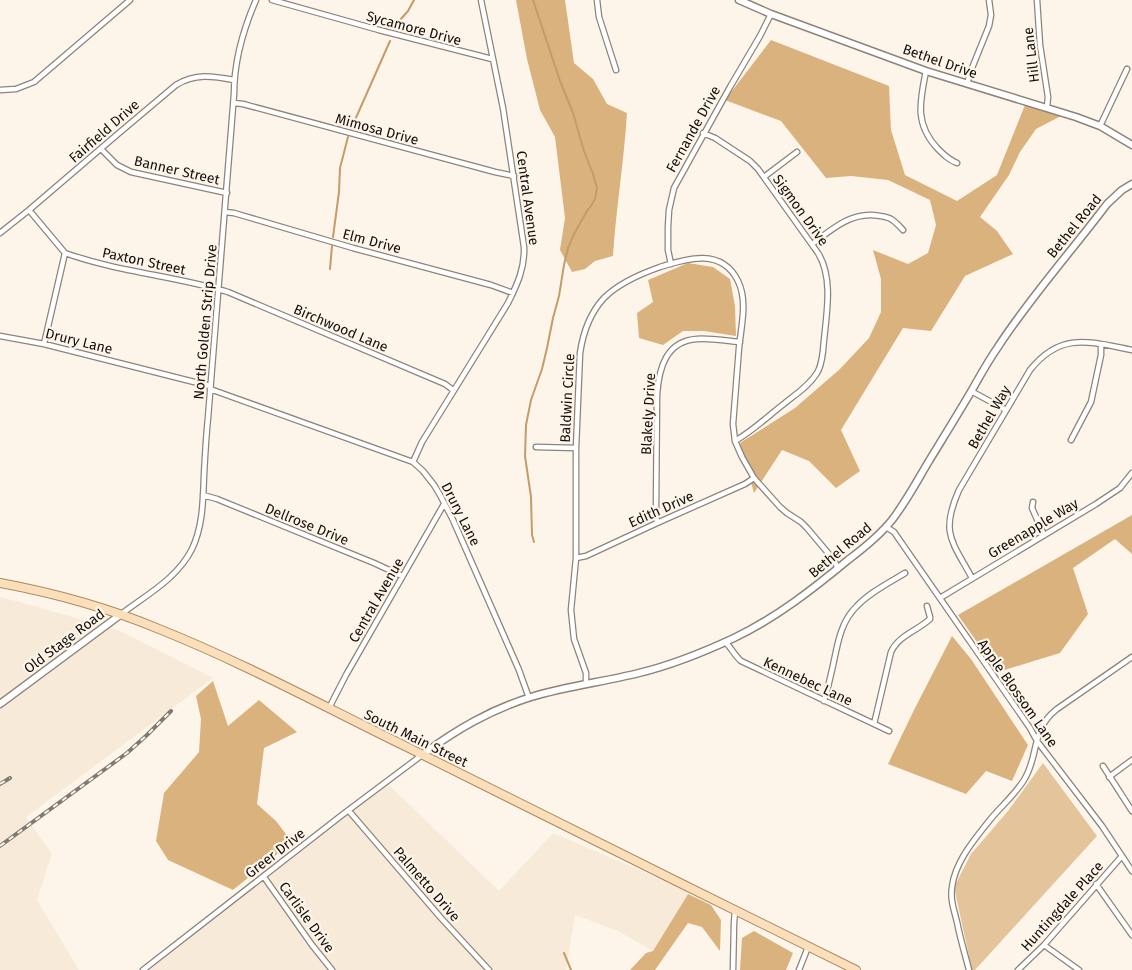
<svg xmlns="http://www.w3.org/2000/svg" width="1132" height="970" viewBox="0 0 1132 970" font-family="'Fira Sans',sans-serif">
<rect width="100%" height="100%" fill="#fef5ea"/>
<path fill="#f7ead8" d="M 0,597 L 27,604 L 118,630 L 213,678 L 26,817 L 52,854 L 37,900 L 79,970 L 0,970 Z
M 386,782 L 499,891 L 553,833 L 689,891 L 653,951 L 618,931 L 575,915 L 566,970 L 144,970 Z"/>
<path fill="#e4c49a" d="M 1043,763 L 1097,836 L 975,970 L 972,970 L 954,887 L 971,854 L 1008,811 Z"/>
<path fill="#dab27d" d="M 516,0 L 565,0 L 574,63 L 593,79 L 607,104 L 627,113 C 624,161 616,209 613,256 L 595,261 L 585,269 L 572,272 L 560,250 L 565,218 L 555,137 L 540,110 L 527,59 Z
M 771,40 L 889,86 L 891,130 L 905,175 L 957,201 L 997,175 L 1025,105 L 1061,116 L 1036,129 L 1020,152 L 1009,175 L 980,217 L 997,231 L 1013,254 L 965,276 L 931,331 L 903,328 L 841,430 L 860,471 L 836,488 L 809,461 L 782,450 L 754,493 L 740,443 L 795,408 L 840,369 L 869,338 L 881,312 L 881,279 L 873,250 L 908,264 L 928,253 L 936,225 L 930,200 L 888,180 L 851,176 L 826,178 L 781,121 L 725,100 Z
M 688,263 L 713,267 L 730,279 L 735,306 L 736,336 L 704,331 L 683,331 L 663,345 L 639,338 L 637,313 L 653,302 L 648,280 Z
M 1132,515 L 1132,554 L 1115,539 L 1073,568 L 1088,614 L 1060,653 L 998,672 L 958,615 Z
M 952,636 L 971,659 L 1028,745 L 1012,781 L 986,771 L 966,794 L 888,764 L 914,710 Z
M 213,681 L 228,726 L 259,700 L 297,732 L 264,748 L 257,804 L 276,821 L 292,842 L 233,890 L 168,860 L 156,841 L 164,793 L 199,752 L 201,719 L 196,696 Z
M 688,894 L 711,905 L 721,920 L 720,951 L 702,927 L 688,923 L 655,970 L 630,970 L 646,953 L 653,951 Z
M 754,931 L 793,953 L 786,970 L 740,970 L 742,938 Z"/>
<g fill="none" stroke-linecap="round" stroke-linejoin="round">
<path stroke="#c49c67" stroke-width="2" d="M 533,0 L 560,81 L 573,113 L 584,151 L 593,174 L 597,188 L 595,199 L 591,206 L 587,211 L 574,234 L 568,248 L 564,265 L 559,296 L 553,318 L 547,348 L 542,369 L 531,400 L 526,425 L 525,456 L 531,497 L 532,535 L 534,542
M 400,20 L 408,11 L 414,0
M 351,129 L 390,41
M 333,237 L 339,192 L 340,168 L 348,137
M 330,269 L 332,246
M 564,953 L 571,970"/>
<defs>
<path id="street" d="M 272,0 L 379,30 L 492,59
M 597,0 L 599,17 L 616,70
M 1037,0 L 1040,45 L 1048,97 L 1047,107
M 926,71 C 920,101 914,124 938,149 C 944,155 949,160 957,163
M 967,84 L 970,73 L 989,26 L 991,15 L 989,0
M 0,90 L 16,89 L 34,82 L 130,0
M 234,103 L 243,104 L 495,172 L 514,176
M 1100,126 L 1127,69
M 703,133 L 715,138 L 750,161 L 758,169 L 818,253 C 835,280 825,321 823,351 C 822,359 821,367 817,373 C 809,386 796,394 785,403 C 768,416 754,430 735,441
M 101,149 L 117,165 L 131,172 L 227,193
M 764,177 L 797,152
M 29,210 L 65,253 L 44,344
M 225,212 L 234,213 L 353,248 L 491,285 L 513,293
M 0,233 L 29,210 L 119,133 L 176,85 C 195,73 213,76 234,80
M 812,244 C 830,231 848,214 872,215 C 879,216 885,216 891,219 C 896,222 899,226 903,230
M 65,253 C 118,272 175,276 228,292 L 445,384 L 453,390
M 671,264 L 668,250 L 668,227 L 669,210 L 674,188 L 730,87 L 760,36 L 771,14
M 0,336 L 44,344 L 210,386
M 210,389 L 413,462 L 423,471 L 434,485 L 440,495 L 453,520 L 519,670 L 529,698
M 971,391 L 1006,410
M 1071,440 L 1091,402 L 1101,355 L 1101,344
M 536,447 L 576,448
M 413,462 L 422,442 L 508,303 C 517,285 525,268 524,247 L 503,108 L 481,0
M 203,495 L 217,499 L 374,563 L 402,576
M 1033,502 L 1032,508 L 1044,535
M 657,523 L 656,513 L 657,394 C 659,368 666,341 697,339 C 711,338 726,341 740,342
M 886,527 L 894,532 L 1030,728 L 1037,741 L 1102,826 L 1132,871
M 576,558 L 586,556 L 657,523 L 745,484 L 754,478
M 972,578 C 952,541 940,533 959,490 L 1030,370 C 1061,331 1090,342 1132,350
M 940,598 L 1096,504 L 1120,488 L 1132,473
M 120,615 C 146,595 177,579 192,549 C 203,526 203,500 204,475 C 205,456 206,437 208,418 C 217,310 226,202 234,94 C 234,60 243,30 256,0
M 725,642 C 731,647 734,655 741,661 L 889,731
M 586,683 L 586,673 L 574,639 L 571,610 L 576,558 L 576,448 L 580,353 C 583,333 590,313 604,298 C 619,283 640,274 660,267 C 688,258 722,248 738,281 C 748,301 741,327 739,348 C 737,374 735,399 733,424 L 735,441 L 742,457 L 754,478 L 780,507 L 787,513 L 801,522 L 807,528 L 834,560 L 838,569
M 824,701 C 827,692 829,683 831,674 C 837,651 838,624 857,606 C 870,592 889,583 905,573
M 329,708 L 346,675 L 444,504
M 874,724 L 891,652 C 899,635 917,631 930,619 L 930,617 L 927,606
M 1103,766 L 1132,811
M 1109,777 L 1132,760
M 349,811 L 441,918 L 489,970
M 264,877 L 312,945 L 332,970
M 1096,884 L 1132,935
M 1044,945 L 1079,970
M 143,970 L 342,815 L 422,755
M 733,970 L 734,923 L 735,911
M 799,970 L 808,947
M 969,970 C 965,954 960,938 957,922 C 954,910 950,899 952,887 C 955,862 974,840 989,821 C 1000,807 1014,796 1024,780 C 1040,754 1030,730 1057,709 L 1132,657
M 1018,970 L 1044,945 L 1122,856"/>
<path id="secondary" d="M 739,0 L 771,14 L 926,71 L 1076,117 L 1100,126 L 1132,145
M 0,704 L 120,615
M 422,755 C 457,729 490,710 531,697 C 567,686 603,682 639,673 C 672,665 704,652 734,638 C 776,618 813,589 848,560 C 864,548 880,535 892,520 C 906,502 917,481 929,461 C 943,438 958,414 972,390 C 980,376 988,361 998,347 C 1031,296 1071,252 1107,204 L 1122,190 L 1132,184"/>
<path id="primary" d="M 0,583 C 54,593 108,608 159,629 C 244,663 325,707 407,747 C 557,822 706,896 856,970"/>
</defs>
<use href="#street" stroke="#8c847a" stroke-width="7"/>
<use href="#secondary" stroke="#8c847a" stroke-width="9"/>
<use href="#primary" stroke="#a88960" stroke-width="10"/>
<use href="#street" stroke="#fff" stroke-width="4.5"/>
<use href="#secondary" stroke="#fff" stroke-width="6"/>
<use href="#primary" stroke="#fbdfbb" stroke-width="8"/>
<defs>
<path id="rail" d="M 0,784 L 10,778
M 0,846 L 127,753 L 147,735 L 171,711"/>
</defs>
<use href="#rail" stroke="#7f7a72" stroke-width="4"/>
<use href="#rail" stroke="#fef5ea" stroke-width="2" stroke-dasharray="5.5" stroke-linecap="butt"/>
</g>
<g text-anchor="middle" stroke-width="4.5" stroke-linejoin="round" paint-order="stroke">
<g font-size="14" fill="#120f0b" stroke="#fef5ea">
<text transform="translate(414 28) rotate(15)" y="5">Sycamore Drive</text>
<text transform="translate(1031 55) rotate(-97)" y="5">Hill Lane</text>
<text transform="translate(940 61) rotate(19)" y="5">Bethel Drive</text>
<text transform="translate(377 129) rotate(15)" y="5">Mimosa Drive</text>
<text transform="translate(693 129) rotate(-61)" y="5">Fernande Drive</text>
<text transform="translate(104 131) rotate(-41)" y="5">Fairfield Drive</text>
<text transform="translate(177 170) rotate(13)" y="5">Banner Street</text>
<text transform="translate(528 198) rotate(82)" y="5">Central Avenue</text>
<text transform="translate(801 210) rotate(54)" y="5">Sigmon Drive</text>
<text transform="translate(1074 226) rotate(-51)" y="5">Bethel Road</text>
<text transform="translate(372 241) rotate(15)" y="5">Elm Drive</text>
<text transform="translate(144 261) rotate(12)" y="5">Paxton Street</text>
<text transform="translate(205 322) rotate(-85)" y="5">North Golden Strip Drive</text>
<text transform="translate(341 328) rotate(23)" y="5">Birchwood Lane</text>
<text transform="translate(79 341) rotate(14)" y="5">Drury Lane</text>
<text transform="translate(567 398) rotate(-87)" y="5">Baldwin Circle</text>
<text transform="translate(648 414) rotate(-87)" y="5">Blakely Drive</text>
<text transform="translate(989 417) rotate(-60)" y="5">Bethel Way</text>
<text transform="translate(661 509) rotate(-24)" y="5">Edith Drive</text>
<text transform="translate(461 514) rotate(63)" y="5">Drury Lane</text>
<text transform="translate(307 524) rotate(22)" y="5">Dellrose Drive</text>
<text transform="translate(1033 528) rotate(-31)" y="5">Greenapple Way</text>
<text transform="translate(840 550) rotate(-40)" y="5">Bethel Road</text>
<text transform="translate(376 600) rotate(-60)" y="5">Central Avenue</text>
<text transform="translate(64 641) rotate(-37)" y="5">Old Stage Road</text>
<text transform="translate(808 681) rotate(25)" y="5">Kennebec Lane</text>
<text transform="translate(1018 693) rotate(55)" y="5">Apple Blossom Lane</text>
<text transform="translate(416 738) rotate(26)" y="5">South Main Street</text>
<text transform="translate(275 853) rotate(-38)" y="5">Greer Drive</text>
<text transform="translate(427 884) rotate(49)" y="5">Palmetto Drive</text>
<text transform="translate(1062 906) rotate(-48)" y="5">Huntingdale Place</text>
<text transform="translate(307 917) rotate(54)" y="5">Carlisle Drive</text>
</g>
</g>
</svg>
